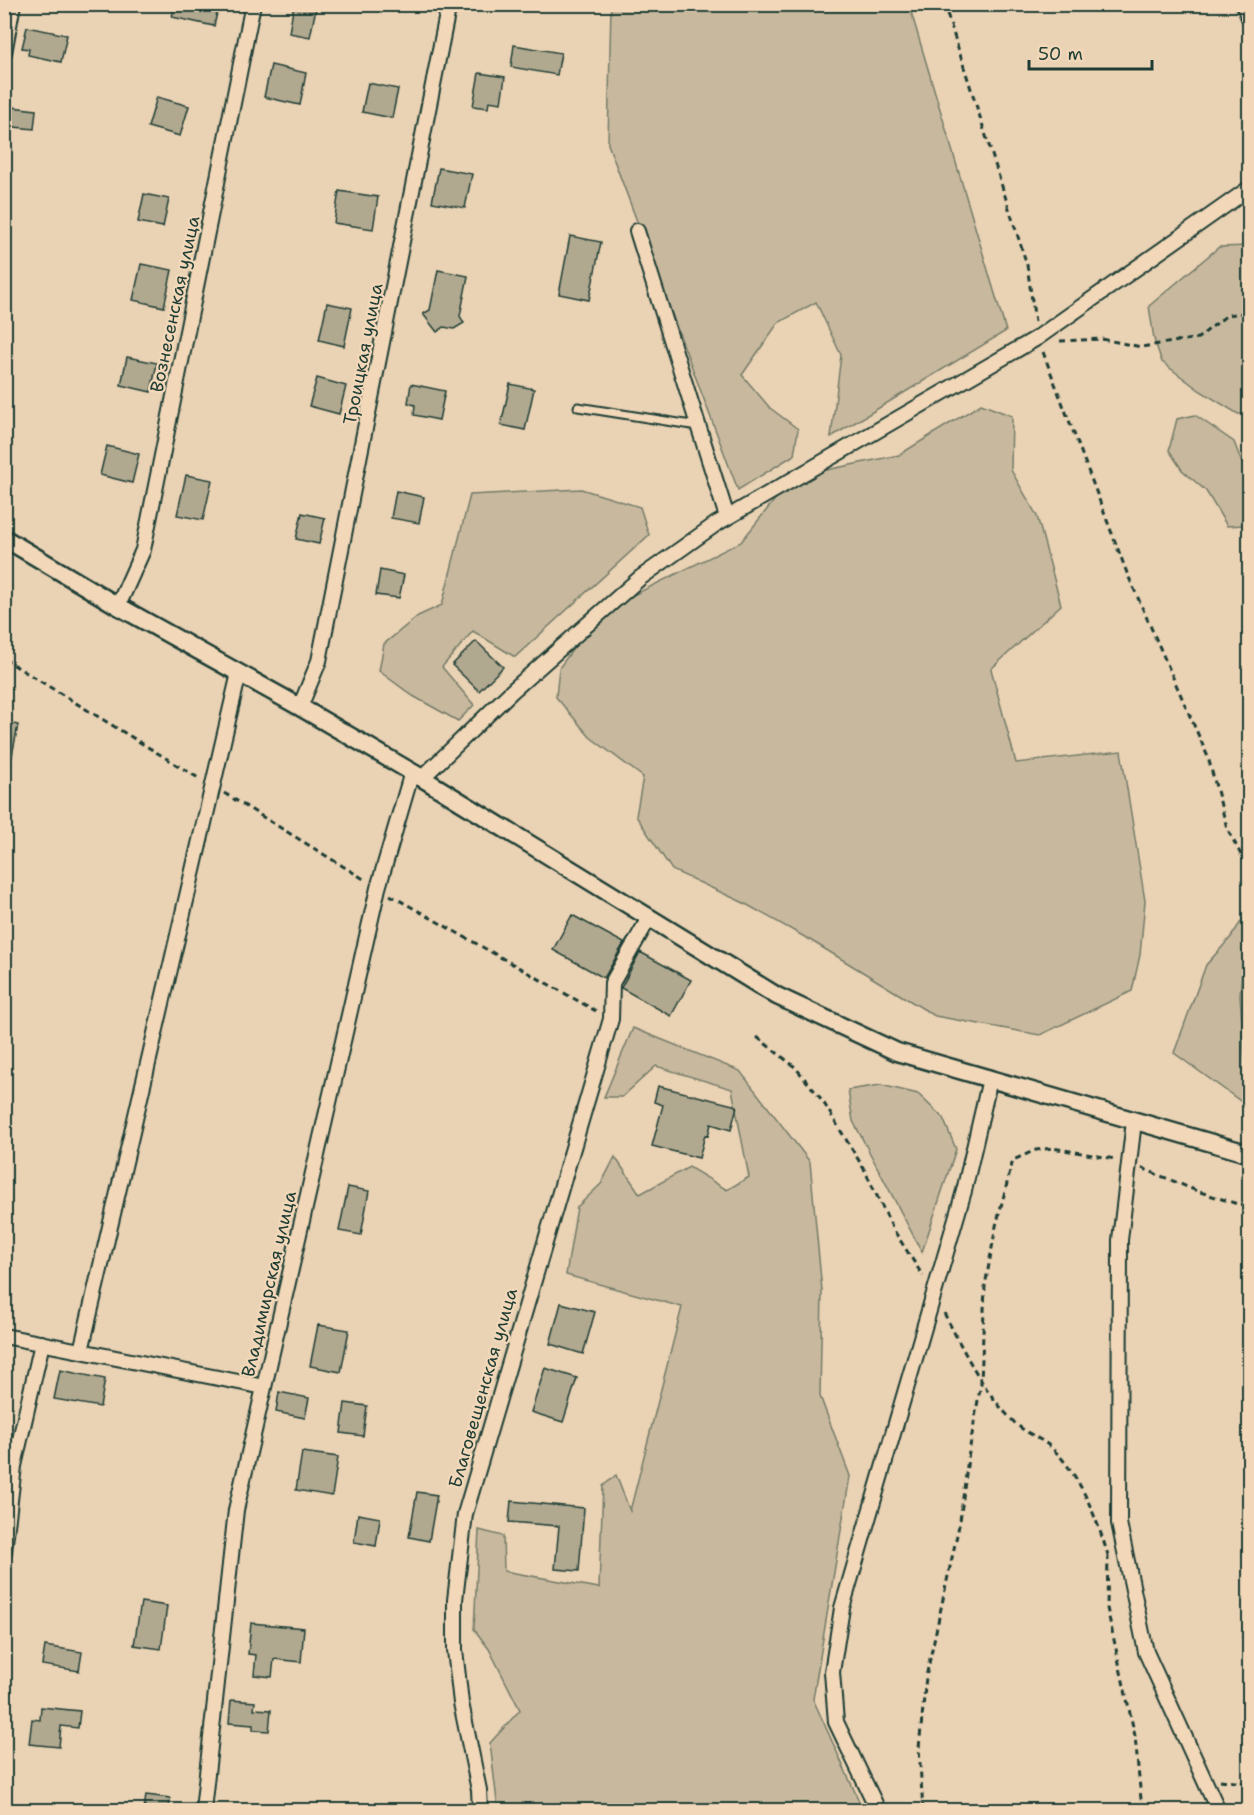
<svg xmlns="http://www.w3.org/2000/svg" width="1254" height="1815" viewBox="0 0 1254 1815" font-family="'Shantell Sans',sans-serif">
<rect width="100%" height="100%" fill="#ead2b4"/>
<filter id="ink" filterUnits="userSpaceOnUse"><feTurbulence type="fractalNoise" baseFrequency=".0167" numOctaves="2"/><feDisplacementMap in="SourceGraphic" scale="12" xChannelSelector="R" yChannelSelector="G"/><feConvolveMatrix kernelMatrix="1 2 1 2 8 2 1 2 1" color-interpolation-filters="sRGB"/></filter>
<g filter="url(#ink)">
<path fill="#c8b99e" stroke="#747b69" stroke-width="1.5" d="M 611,5 L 909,5 L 1006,331 L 831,437 L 841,355 L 816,302 L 778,323 L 742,375 L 770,408 L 798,429 L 794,455 L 738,490 L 608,144 Z
M 1249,246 L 1249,414 L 1238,414 L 1199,390 L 1162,362 L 1154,339 L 1149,306 L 1219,247 Z
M 981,404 L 1012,416 L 1011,470 L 1037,516 L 1061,605 L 991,669 L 1016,763 L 1121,751 L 1145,901 L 1140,955 L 1132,991 L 1040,1035 L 935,1016 L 810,940 L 742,902 L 672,870 L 636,816 L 643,777 L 590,737 L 556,697 L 559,668 L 581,638 L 591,616 L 741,542 L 793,477 L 899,455 Z
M 1195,415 L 1234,442 L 1249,482 L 1245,525 L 1227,526 L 1206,491 L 1182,470 L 1169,450 L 1177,419 Z
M 581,489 L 640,507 L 649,535 L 515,657 L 473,631 L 442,667 L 474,705 L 458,721 L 413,696 L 379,671 L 384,644 L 418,616 L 442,605 L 470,495 Z
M 1246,914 L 1249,916 L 1249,935 L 1244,946 L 1240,995 L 1245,1061 L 1249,1069 L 1250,1099 L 1239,1100 L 1174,1053 L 1206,965 L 1231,937 Z
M 633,1028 L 740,1071 L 810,1162 L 822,1291 L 820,1396 L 850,1476 L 813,1699 L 863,1810 L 498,1810 L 490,1743 L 520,1710 L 489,1649 L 474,1629 L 479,1530 L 503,1536 L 504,1571 L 599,1588 L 603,1486 L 616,1475 L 630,1511 L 682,1307 L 566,1275 L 577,1207 L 601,1184 L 615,1157 L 640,1194 L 689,1167 L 727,1190 L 749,1177 L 732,1089 L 656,1066 L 622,1097 L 604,1097 Z
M 881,1085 L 918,1094 L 943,1118 L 956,1149 L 922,1252 L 853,1121 L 848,1090 Z
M 1249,1589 L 1249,1656 L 1242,1637 Z"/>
<path fill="#b1a890" stroke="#1f3d34" stroke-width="1.5" d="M 175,4 L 219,4 L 214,26 L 172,17 Z
M 294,4 L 317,4 L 310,37 L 289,33 Z
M 27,27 L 67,35 L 61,62 L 28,55 L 29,49 L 22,48 Z
M 514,45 L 561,53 L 557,75 L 511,67 Z
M 271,65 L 306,73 L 300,105 L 264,97 Z
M 479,73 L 505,77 L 501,103 L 489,101 L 488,108 L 473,106 Z
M 368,83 L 398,89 L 392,118 L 362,112 Z
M 157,97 L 189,106 L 180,136 L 148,127 Z
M 4,106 L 36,110 L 34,129 L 4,126 Z
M 439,168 L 472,174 L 465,208 L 432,202 Z
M 339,191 L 378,197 L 373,229 L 334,223 Z
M 144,194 L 169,199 L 163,227 L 138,222 Z
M 570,236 L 601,242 L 589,300 L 559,294 Z
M 141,264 L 172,270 L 164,307 L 133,300 Z
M 438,270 L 468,276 L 460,316 L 464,323 L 454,329 L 444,327 L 437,332 L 423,314 L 430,310 Z
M 327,303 L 352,308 L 344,346 L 319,340 Z
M 127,357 L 157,363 L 151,392 L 121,385 Z
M 317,378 L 346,386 L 339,414 L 309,406 Z
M 411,384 L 445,391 L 439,420 L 414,415 L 415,405 L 408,403 Z
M 510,384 L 534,389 L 525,430 L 501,425 Z
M 107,446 L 139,454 L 132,483 L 100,475 Z
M 186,475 L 212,480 L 203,520 L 177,515 Z
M 396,491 L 424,497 L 419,523 L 391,518 Z
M 302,513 L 325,518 L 319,544 L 296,539 Z
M 380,570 L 404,575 L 399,598 L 376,595 Z
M 476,641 L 503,667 L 479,691 L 452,665 Z
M 4,722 L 18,725 L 11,761 L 4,761 Z
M 572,915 L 624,943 L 604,978 L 553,950 Z
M 640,952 L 691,980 L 671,1016 L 621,988 Z
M 658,1086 L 737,1106 L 731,1130 L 711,1124 L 708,1136 L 705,1135 L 699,1158 L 652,1146 L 663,1105 L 654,1102 Z
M 348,1187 L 369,1191 L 361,1235 L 339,1231 Z
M 561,1303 L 595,1312 L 583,1354 L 550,1344 Z
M 318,1325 L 349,1330 L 341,1372 L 310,1366 Z
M 545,1368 L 577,1378 L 563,1422 L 531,1412 Z
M 60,1370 L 105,1379 L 100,1407 L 54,1399 Z
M 279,1392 L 309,1398 L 305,1418 L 276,1412 Z
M 345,1403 L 367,1406 L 363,1436 L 341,1433 Z
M 302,1452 L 338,1457 L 332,1496 L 296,1490 Z
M 417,1492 L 437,1495 L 429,1541 L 409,1537 Z
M 511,1501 L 584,1508 L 579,1571 L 555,1569 L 559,1526 L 509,1522 Z
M 358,1514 L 380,1518 L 376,1546 L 354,1542 Z
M 141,1602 L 167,1606 L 161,1649 L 134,1645 Z
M 251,1623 L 304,1628 L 301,1662 L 274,1659 L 272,1677 L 254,1675 L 256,1655 L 248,1654 Z
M 45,1646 L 82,1652 L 79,1671 L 42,1665 Z
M 231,1700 L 255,1702 L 254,1709 L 271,1710 L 269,1731 L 253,1730 L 253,1725 L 229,1723 Z
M 41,1707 L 80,1711 L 78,1728 L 61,1726 L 59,1747 L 29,1744 L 32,1719 L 40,1720 Z
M 146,1795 L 170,1798 L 169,1810 L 144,1810 Z"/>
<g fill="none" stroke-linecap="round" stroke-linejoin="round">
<defs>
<path id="service" d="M 578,407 L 698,426"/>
<path id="minor" d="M 1243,4 L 1250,20
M 4,53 L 13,4
M 637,231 L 727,517
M 118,606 L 143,550 L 253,4
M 300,707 L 319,661 L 449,4
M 422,778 L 512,691 L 640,578 L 716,524 L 1037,338 L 1250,188
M 1134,1121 L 1120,1240 L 1119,1523 L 1146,1652 L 1218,1810
M 4,1336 L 264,1387
M 81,1351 L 239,673
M 4,1552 L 14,1466 L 42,1343
M 203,1810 L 236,1510 L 378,888 L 412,772
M 480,1810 L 479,1790 L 461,1703 L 455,1650 L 455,1600 L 465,1514 L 611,1019 L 612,983 L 649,918
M 878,1810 L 836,1722 L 832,1672 L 842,1608 L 964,1191 L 990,1079"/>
<path id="tertiary" d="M 4,538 L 118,606 L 300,707 L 422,778 L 777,996 L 897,1052 L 1250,1154"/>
</defs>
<use href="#service" stroke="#1f3d34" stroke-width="11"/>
<use href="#minor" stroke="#1f3d34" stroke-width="18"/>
<use href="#tertiary" stroke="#1f3d34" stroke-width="21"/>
<path stroke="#1f3d34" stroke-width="3" stroke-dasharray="6 4.5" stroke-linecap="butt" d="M 944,4 L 1027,265 L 1035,322
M 1060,341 L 1102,339 L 1141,347 L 1198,338 L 1227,315 L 1250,312
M 1043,352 L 1127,573 L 1208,757 L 1227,828 L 1250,872
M 4,659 L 200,779
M 224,793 L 367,881
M 390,895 L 596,1011
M 757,1037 L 795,1067 L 822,1100 L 864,1169 L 893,1229 L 923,1276
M 1142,1168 L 1197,1191 L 1250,1208
M 944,1313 C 964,1351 982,1390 1013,1421 C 1022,1431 1036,1436 1047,1444 C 1079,1470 1096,1517 1108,1555
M 1108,1555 L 1107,1608 L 1135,1736 L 1142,1810
M 1220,1780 L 1250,1784
M 923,1810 L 919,1748 L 926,1677 L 960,1521 L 968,1458 L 981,1383 L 985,1286 L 996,1226 L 1013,1160 L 1036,1150 L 1053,1148 L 1115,1159"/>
<use href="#service" stroke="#f2d8b9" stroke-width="7"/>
<use href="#minor" stroke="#f2d8b9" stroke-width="14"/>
<use href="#tertiary" stroke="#f2d8b9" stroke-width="16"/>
</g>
</g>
<g text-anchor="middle" stroke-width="4.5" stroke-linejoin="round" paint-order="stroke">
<g font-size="18" fill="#1f3d34" stroke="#f2d8b9">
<text transform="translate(175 304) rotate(-78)" y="6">Вознесенская улица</text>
<text transform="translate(363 354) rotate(-79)" y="6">Троицкая улица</text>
<text transform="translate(269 1284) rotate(-77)" y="6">Владимирская улица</text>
<text transform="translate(483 1388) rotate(-74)" y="6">Благовещенская улица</text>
</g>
</g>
<rect width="1254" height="1815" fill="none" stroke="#f2d8b9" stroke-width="24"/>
<rect x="12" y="12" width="1230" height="1791" fill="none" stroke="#1f3d34" stroke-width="2" filter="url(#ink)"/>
<path d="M1029 60v9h123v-9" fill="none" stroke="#1f3d34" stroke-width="3"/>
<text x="1038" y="60" font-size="18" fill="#1f3d34" stroke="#f2d8b9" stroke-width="4.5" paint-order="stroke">50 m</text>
</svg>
